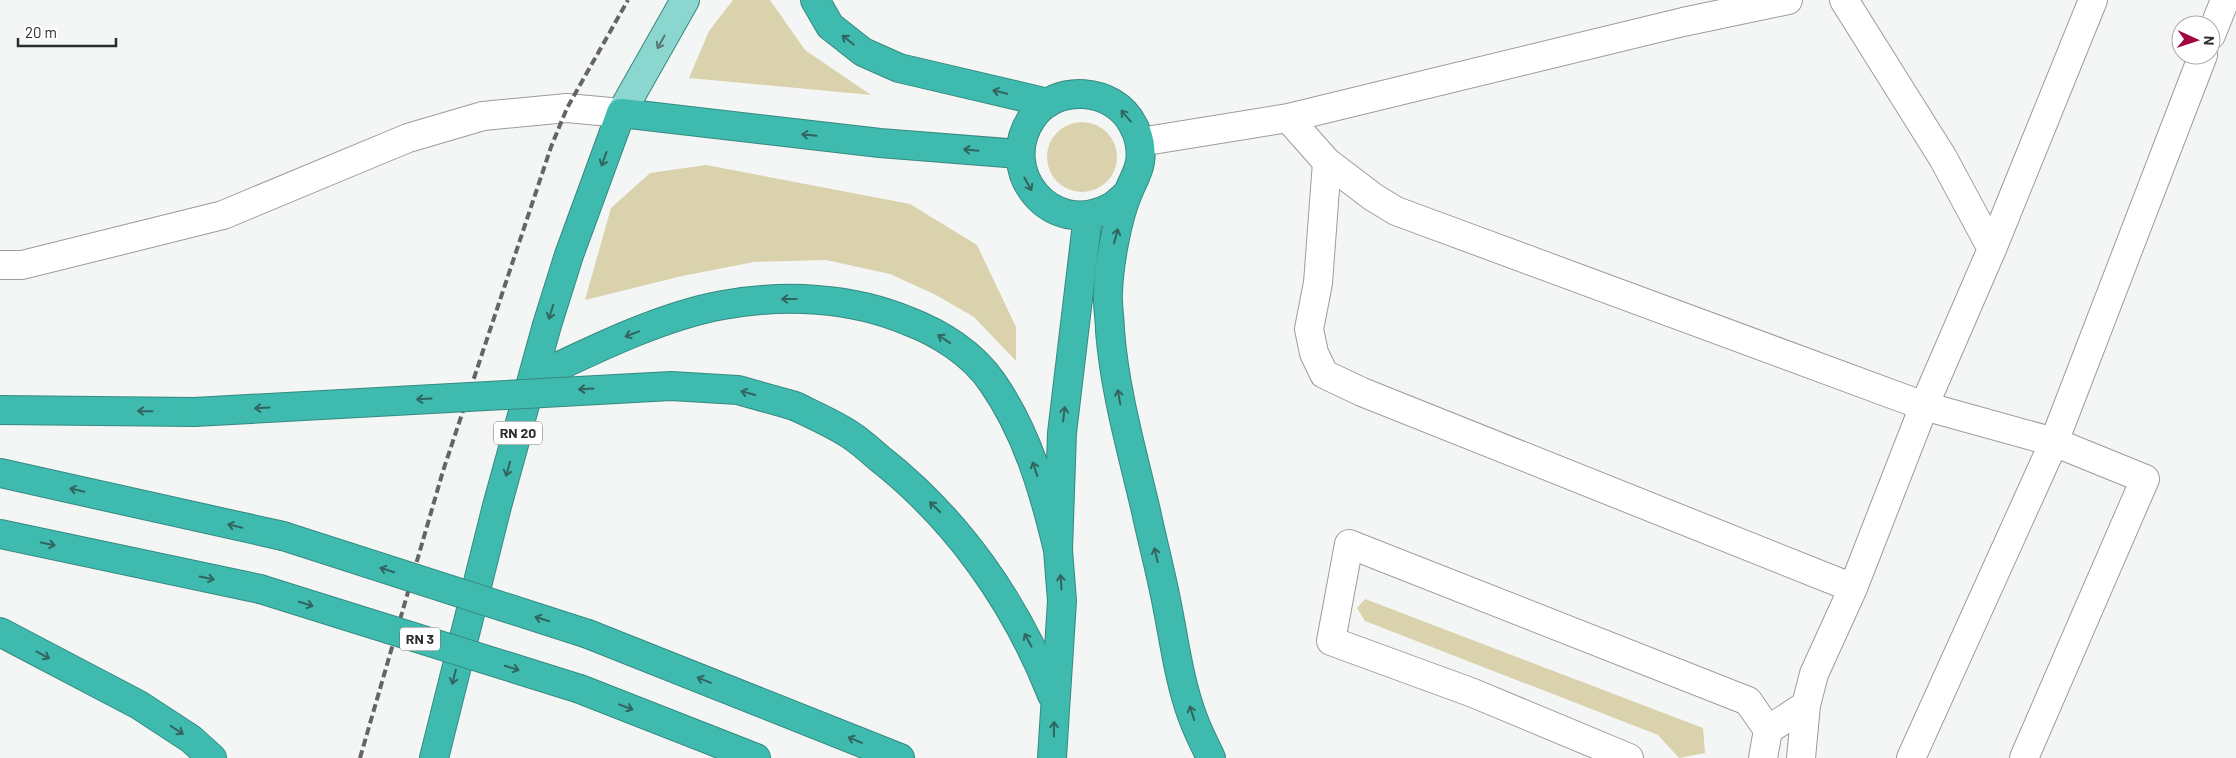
<svg xmlns="http://www.w3.org/2000/svg" width="2236" height="758" viewBox="0 0 2236 758" font-family="Barlow,sans-serif">
<rect width="100%" height="100%" fill="#f3f6f4"/>
<path fill="#dad2ad" d="M 733,0 L 770,0 L 805,50 L 871,95 L 689,78 L 709,31 Z
M1047 157a35 35 0 1 1 70 0a35 35 0 1 1-70 0Z
M 706,165 L 910,204 L 977,245 L 1016,327 L 1016,361 L 974,317 L 936,295 L 890,274 L 826,260 L 754,262 L 682,276 L 585,300 L 611,208 L 650,173 Z
M 1365,599 L 1703,728 L 1705,753 L 1679,758 L 1658,735 L 1365,621 L 1357,608 Z"/>
<g fill="none" stroke-linecap="round" stroke-linejoin="round">
<defs>
<path id="minor" d="M 1844,0 L 1943,158 L 1992,249
M 2211,35 L 2225,0
M 1288,118 L 1327,162 L 1373,197 L 1396,211 L 1924,406 L 2054,442 L 2145,479 L 2024,758
M 1140,142 L 1288,118 L 1683,22 L 1788,0
M 1327,162 L 1318,283 L 1309,329 L 1314,353 L 1324,374 L 1362,392 L 1853,588
M 0,265 L 22,265 L 223,215 L 408,138 L 483,116 L 567,108 L 621,113
M 1629,758 L 1473,693 L 1331,641 L 1349,544 L 1748,701 L 1768,730
M 1763,758 L 1768,730 L 1806,705
M 1801,758 L 1806,705 L 1814,674 L 1853,588 L 1924,406 L 1992,249 L 2093,0
M 1911,758 L 2054,442 L 2203,55"/>
<path id="major" d="M 621,113 L 685,0"/>
<path id="highway" d="M 815,0 L 830,26 L 863,52 L 899,68 L 1048,103
M 1128,193 C 1122,198 1116,205 1109,208 C 1051,238 996,171 1032,118 C 1055,83 1114,87 1133,125 C 1139,135 1142,150 1140,162 C 1138,174 1132,182 1128,193 C 1117,219 1109,264 1108,292 C 1107,305 1110,318 1110,331 C 1115,393 1132,451 1146,511 C 1153,544 1162,577 1168,610 C 1175,646 1180,684 1193,718 C 1198,732 1205,745 1211,758
M 534,378 C 591,351 661,316 723,305 C 784,294 851,297 908,321 C 940,333 973,354 992,382 C 1027,432 1044,491 1058,550
M 795,406 C 813,415 832,423 849,434 C 860,441 870,450 879,458 C 957,519 1016,603 1052,695
M 0,410 L 194,412
M 0,473 L 283,536
M 0,534 L 260,589
M 0,632 L 139,705 L 191,739 L 212,758
M 588,634 L 900,758
M 580,689 L 756,758
M 434,758 L 497,506 L 547,325 L 569,255 L 621,113 L 880,143 L 1019,154
M 1052,758 L 1062,601 L 1058,550 L 1062,433 L 1088,215"/>
</defs>
<use href="#minor" stroke="#9a9d9b" stroke-width="30"/>
<use href="#major" stroke="#378980" stroke-width="30"/>
<use href="#highway" stroke="#378980" stroke-width="30"/>
<use href="#minor" stroke="#fff" stroke-width="28"/>
<use href="#major" stroke="#8bd6ce" stroke-width="28"/>
<use href="#highway" stroke="#3ebbae" stroke-width="28"/>
<path stroke="#646665" stroke-width="4" stroke-dasharray="8 4" stroke-linecap="butt" d="M 360,758 L 443,471 L 551,147 L 567,108 L 628,0"/>
<defs>
<path id="highway-bridge" d="M 194,412 L 671,386 L 738,390 L 795,406
M 283,536 L 588,634
M 260,589 L 580,689"/>
</defs>
<use href="#highway-bridge" stroke="#378980" stroke-width="30" stroke-linecap="butt"/>
<use href="#highway-bridge" stroke="#3ebbae" stroke-width="28"/>
</g>
<defs><path id="oneway-shaft" d="M-6 0H5M1.5-3L5.5 0L1.5 3" fill="none" stroke-width="1.6" stroke-linecap="round" stroke-linejoin="round" transform="scale(1.25)"/></defs>
<g stroke="#336560">
<use href="#oneway-shaft" transform="translate(848 40) rotate(-141)"/>
<use href="#oneway-shaft" transform="translate(1000 92) rotate(-167)"/>
<use href="#oneway-shaft" transform="translate(1126 116) rotate(-131)"/>
<use href="#oneway-shaft" transform="translate(809 135) rotate(-174)"/>
<use href="#oneway-shaft" transform="translate(971 150) rotate(-175)"/>
<use href="#oneway-shaft" transform="translate(604 159) rotate(110)"/>
<use href="#oneway-shaft" transform="translate(1028 184) rotate(61)"/>
<use href="#oneway-shaft" transform="translate(1116 236) rotate(-75)"/>
<use href="#oneway-shaft" transform="translate(789 299) rotate(-180)"/>
<use href="#oneway-shaft" transform="translate(551 312) rotate(107)"/>
<use href="#oneway-shaft" transform="translate(632 334) rotate(159)"/>
<use href="#oneway-shaft" transform="translate(944 339) rotate(-146)"/>
<use href="#oneway-shaft" transform="translate(586 389) rotate(177)"/>
<use href="#oneway-shaft" transform="translate(748 393) rotate(-164)"/>
<use href="#oneway-shaft" transform="translate(1119 397) rotate(-100)"/>
<use href="#oneway-shaft" transform="translate(424 399) rotate(177)"/>
<use href="#oneway-shaft" transform="translate(262 408) rotate(177)"/>
<use href="#oneway-shaft" transform="translate(145 411) rotate(-179)"/>
<use href="#oneway-shaft" transform="translate(1064 414) rotate(-83)"/>
<use href="#oneway-shaft" transform="translate(508 469) rotate(106)"/>
<use href="#oneway-shaft" transform="translate(1035 469) rotate(-108)"/>
<use href="#oneway-shaft" transform="translate(77 490) rotate(-167)"/>
<use href="#oneway-shaft" transform="translate(935 507) rotate(-136)"/>
<use href="#oneway-shaft" transform="translate(235 526) rotate(-167)"/>
<use href="#oneway-shaft" transform="translate(48 544) rotate(12)"/>
<use href="#oneway-shaft" transform="translate(1156 555) rotate(-103)"/>
<use href="#oneway-shaft" transform="translate(387 570) rotate(-162)"/>
<use href="#oneway-shaft" transform="translate(207 578) rotate(12)"/>
<use href="#oneway-shaft" transform="translate(1061 582) rotate(-94)"/>
<use href="#oneway-shaft" transform="translate(306 604) rotate(17)"/>
<use href="#oneway-shaft" transform="translate(542 619) rotate(-162)"/>
<use href="#oneway-shaft" transform="translate(1028 640) rotate(-118)"/>
<use href="#oneway-shaft" transform="translate(43 655) rotate(29)"/>
<use href="#oneway-shaft" transform="translate(512 668) rotate(17)"/>
<use href="#oneway-shaft" transform="translate(454 677) rotate(104)"/>
<use href="#oneway-shaft" transform="translate(704 680) rotate(-158)"/>
<use href="#oneway-shaft" transform="translate(626 707) rotate(21)"/>
<use href="#oneway-shaft" transform="translate(1192 713) rotate(-108)"/>
<use href="#oneway-shaft" transform="translate(1054 729) rotate(-89)"/>
<use href="#oneway-shaft" transform="translate(177 730) rotate(33)"/>
<use href="#oneway-shaft" transform="translate(855 740) rotate(-158)"/>
</g>
<use stroke="#567875" href="#oneway-shaft" transform="translate(661 42) rotate(119)"/>
<g text-anchor="middle" stroke-width="4" stroke-linejoin="round" paint-order="stroke">
<g fill="#fff" stroke="#6b6b6b" stroke-width="1">
<rect x="494" y="421.5" width="48" height="23" rx="4"/>
<rect x="400" y="627.5" width="40" height="23" rx="4"/>
</g>
<g font-size="14" font-weight="bold" fill="#2b2c2c">
<text x="518" y="438">RN 20</text>
<text x="420" y="644">RN 3</text>
</g>
</g>
<g transform="translate(2196 40) rotate(93)"><circle r="24" fill="#ffffff" stroke="#aaabab"/>
<path d="M0-4L9 19L0 12L-9 19Z" fill="#a20540"/>
<text y="-8" font-size="14" font-weight="bold" text-anchor="middle" fill="#2b2c2c">N</text>
</g>
<path d="M18 38v8h98v-8" fill="none" stroke="#2b2c2c" stroke-width="2.5"/>
<text x="25" y="38" font-size="15" fill="#2b2c2c" stroke="#ffffff" stroke-width="4" paint-order="stroke">20 m</text>
</svg>
